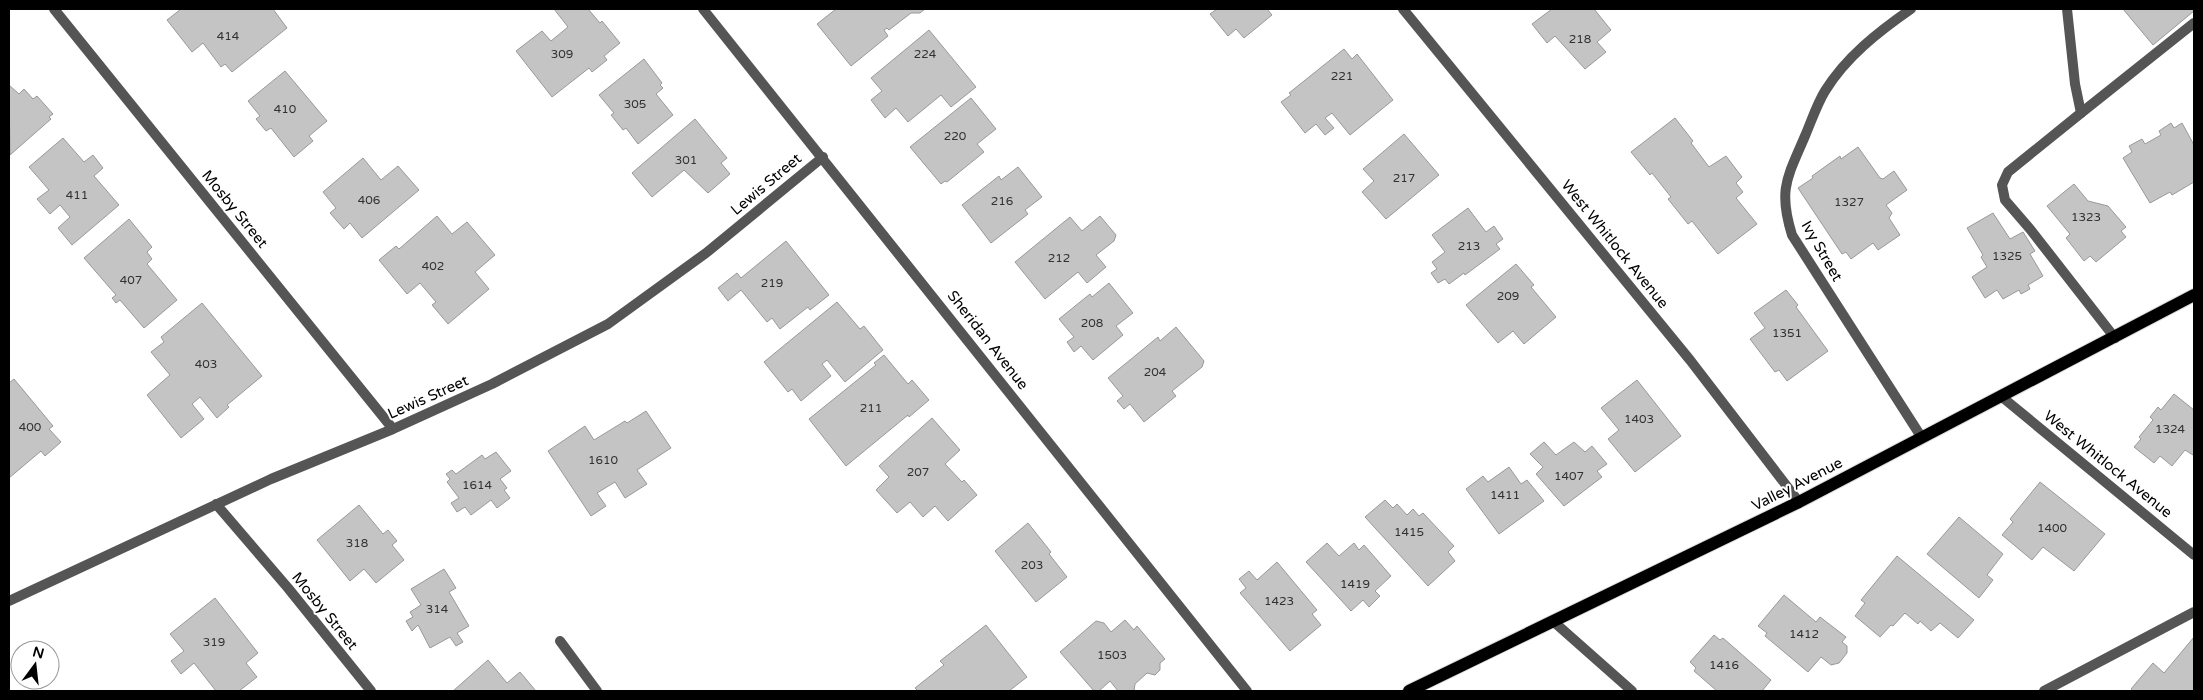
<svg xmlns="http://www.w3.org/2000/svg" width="2203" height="700" viewBox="0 0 2203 700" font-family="'Varela Round',sans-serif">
<rect width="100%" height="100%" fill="#fff"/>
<path fill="#c4c4c4" stroke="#999" d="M 181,9 L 273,9 L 287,28 L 232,72 L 225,64 L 221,67 L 203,43 L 192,52 L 167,20 Z
M 554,9 L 588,9 L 600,23 L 602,21 L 620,43 L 604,56 L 607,60 L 592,72 L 589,68 L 552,97 L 516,51 L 542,31 L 551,41 L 568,27 Z
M 836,9 L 925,9 L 920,13 L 911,13 L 889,30 L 887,28 L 884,30 L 888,36 L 851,66 L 817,24 Z
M 1217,9 L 1267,9 L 1272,15 L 1244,38 L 1236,29 L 1228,36 L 1210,14 Z
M 1552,9 L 1594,9 L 1611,30 L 1597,42 L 1606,52 L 1585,69 L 1555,36 L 1547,43 L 1532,24 Z
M 2123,9 L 2194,9 L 2194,11 L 2153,45 Z
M 929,30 L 976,87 L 951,107 L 941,95 L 908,122 L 896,108 L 885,118 L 871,100 L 882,91 L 871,78 Z
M 1344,49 L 1352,59 L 1357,54 L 1393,100 L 1350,135 L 1332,113 L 1325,118 L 1334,128 L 1325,135 L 1316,124 L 1305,133 L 1281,102 L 1291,95 L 1289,93 Z
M 644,59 L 662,83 L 660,85 L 663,88 L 656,94 L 673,115 L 638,144 L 626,128 L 623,130 L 611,115 L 614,113 L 599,95 Z
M 285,71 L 327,121 L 309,136 L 313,141 L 294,157 L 271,128 L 266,131 L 256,119 L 260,116 L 248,101 Z
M 9,85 L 19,94 L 24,89 L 33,99 L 37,96 L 53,114 L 49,117 L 51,119 L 10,155 Z
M 971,98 L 996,129 L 977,144 L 984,152 L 947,182 L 945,181 L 941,184 L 910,147 Z
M 1675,118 L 1693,141 L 1691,143 L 1709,167 L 1726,156 L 1742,177 L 1736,183 L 1743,192 L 1736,198 L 1757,224 L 1718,254 L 1692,221 L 1688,224 L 1668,199 L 1671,197 L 1652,173 L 1650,175 L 1631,152 Z
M 695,119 L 727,158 L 721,163 L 730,174 L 708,193 L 684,170 L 652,197 L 632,173 Z
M 2171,123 L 2174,128 L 2182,123 L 2194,145 L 2194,182 L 2172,195 L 2170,192 L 2150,203 L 2123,158 L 2132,152 L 2129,146 L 2142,139 L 2145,144 L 2161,135 L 2159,131 Z
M 1404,134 L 1439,175 L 1386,219 L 1362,192 L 1374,181 L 1363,169 Z
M 63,138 L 84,162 L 93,155 L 103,168 L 94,176 L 119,205 L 72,245 L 58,228 L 70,217 L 60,205 L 50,214 L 37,199 L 49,190 L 29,167 Z
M 1858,147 L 1880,178 L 1883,179 L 1894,171 L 1907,190 L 1886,205 L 1892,213 L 1889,218 L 1900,235 L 1878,250 L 1873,243 L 1851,259 L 1846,252 L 1842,254 L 1798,188 L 1813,178 L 1812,176 L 1840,156 L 1841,159 Z
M 363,158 L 381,180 L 398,166 L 419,190 L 362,238 L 350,223 L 344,229 L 330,213 L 336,208 L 323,192 Z
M 1018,167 L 1042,197 L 1025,210 L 1028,214 L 991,243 L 962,205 L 999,176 L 1001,180 Z
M 2074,184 L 2088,201 L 2108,206 L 2126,227 L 2121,231 L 2126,237 L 2096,262 L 2090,256 L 2084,261 L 2066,238 L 2070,234 L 2047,206 Z
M 1468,208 L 1486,232 L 1494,226 L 1503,239 L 1496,244 L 1500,249 L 1465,275 L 1464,273 L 1449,284 L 1445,279 L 1438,283 L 1431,273 L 1437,269 L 1432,262 L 1445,252 L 1432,235 Z
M 1993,213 L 2010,239 L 2023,232 L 2035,251 L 2030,254 L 2043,276 L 2028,285 L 2030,289 L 2021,294 L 2019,290 L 2003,299 L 1997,290 L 1985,298 L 1972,277 L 1987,267 L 1981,257 L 1983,255 L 1967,228 Z
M 437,216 L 452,234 L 467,222 L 495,255 L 475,272 L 489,289 L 448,324 L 432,305 L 436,302 L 420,283 L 407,294 L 379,260 L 396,246 L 399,249 Z
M 1100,216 L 1116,235 L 1114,241 L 1096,255 L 1106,267 L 1087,283 L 1078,272 L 1045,299 L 1015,262 L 1070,217 L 1082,231 Z
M 129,219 L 152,247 L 147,252 L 152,259 L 147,264 L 177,300 L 144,328 L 120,300 L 116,303 L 112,298 L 116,295 L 84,258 Z
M 786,241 L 829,295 L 810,310 L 808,307 L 780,329 L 772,318 L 767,322 L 741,290 L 728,301 L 718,288 L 737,273 L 741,278 Z
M 1516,264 L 1534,285 L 1531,287 L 1556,317 L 1524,344 L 1513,331 L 1498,343 L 1466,305 Z
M 1109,283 L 1133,313 L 1116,326 L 1123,335 L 1093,360 L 1081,346 L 1074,352 L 1067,342 L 1074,337 L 1059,319 L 1090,294 L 1092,297 Z
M 1786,290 L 1798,305 L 1796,307 L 1828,351 L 1787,381 L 1779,370 L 1775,372 L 1750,339 L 1765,328 L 1754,313 Z
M 837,302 L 860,329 L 864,326 L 883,350 L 845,382 L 827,360 L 822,364 L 831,376 L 801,401 L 792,389 L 788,392 L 764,362 Z
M 202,303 L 262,376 L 227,405 L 229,407 L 217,418 L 200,397 L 192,404 L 204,419 L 181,438 L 147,395 L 170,375 L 151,352 L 164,342 L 161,337 Z
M 1176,327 L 1204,361 L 1202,367 L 1172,391 L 1176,396 L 1144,422 L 1130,404 L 1124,409 L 1117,401 L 1123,396 L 1108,378 L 1158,337 L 1160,341 Z
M 884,355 L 908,384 L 912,380 L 929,400 L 909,417 L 908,415 L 846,466 L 809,419 L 876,365 L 874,363 Z
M 14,379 L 53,426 L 49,429 L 61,442 L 45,456 L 41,451 L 9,478 L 9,383 Z
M 1637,380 L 1681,436 L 1635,472 L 1608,439 L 1619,430 L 1601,408 Z
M 2174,394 L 2194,410 L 2194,453 L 2193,455 L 2185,450 L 2172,466 L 2160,456 L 2154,463 L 2134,447 L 2141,439 L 2139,437 L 2153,420 L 2150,417 L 2158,407 L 2161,410 Z
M 646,411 L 671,448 L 637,470 L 647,484 L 625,498 L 615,482 L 597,493 L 606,506 L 591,516 L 548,451 L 585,426 L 594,440 L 625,421 L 627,423 Z
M 932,418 L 960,450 L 945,464 L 962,482 L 964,480 L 977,495 L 948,521 L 935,506 L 923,517 L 910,502 L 897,513 L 876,490 L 889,477 L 879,466 Z
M 1544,442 L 1556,455 L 1574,442 L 1585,452 L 1592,446 L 1607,464 L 1597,471 L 1602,477 L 1564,506 L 1536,474 L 1543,467 L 1530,454 Z
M 496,452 L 511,471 L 500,479 L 507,488 L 504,490 L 510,498 L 497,508 L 491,500 L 471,515 L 465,507 L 457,512 L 451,503 L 459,498 L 447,482 L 450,479 L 446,474 L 452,470 L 456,474 L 482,455 L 485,459 Z
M 1509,467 L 1521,484 L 1527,480 L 1544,501 L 1499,534 L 1466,489 L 1483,476 L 1488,482 Z
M 2040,482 L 2105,534 L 2074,571 L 2043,547 L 2032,560 L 2002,535 L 2013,522 L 2010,519 Z
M 1385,500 L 1393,508 L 1397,504 L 1407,515 L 1413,509 L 1419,516 L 1423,513 L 1454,546 L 1448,552 L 1455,561 L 1428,586 L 1365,517 Z
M 359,505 L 383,534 L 388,530 L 397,541 L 392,545 L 404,560 L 376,583 L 364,569 L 350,581 L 317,540 Z
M 1959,517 L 2003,554 L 1987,575 L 1993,580 L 1979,598 L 1927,554 Z
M 1028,523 L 1051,552 L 1049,554 L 1067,577 L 1036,602 L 995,551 Z
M 1327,543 L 1339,556 L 1354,543 L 1359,550 L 1364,545 L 1391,576 L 1375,591 L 1380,596 L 1369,607 L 1363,600 L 1351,611 L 1306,562 Z
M 1897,556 L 1974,620 L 1958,638 L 1940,623 L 1931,631 L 1920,621 L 1918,624 L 1905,613 L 1893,626 L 1891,625 L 1880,637 L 1855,616 L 1865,603 L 1861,600 Z
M 1277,562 L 1317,610 L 1312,614 L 1321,625 L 1290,651 L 1240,593 L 1246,588 L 1239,579 L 1249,571 L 1257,580 Z
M 444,569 L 456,588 L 449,592 L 469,626 L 457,633 L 463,642 L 456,646 L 450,637 L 430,648 L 418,625 L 412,631 L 406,621 L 413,617 L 410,612 L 421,605 L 411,589 Z
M 1784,595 L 1816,622 L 1820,617 L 1846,637 L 1842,642 L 1847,646 L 1847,653 L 1839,663 L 1831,665 L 1821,657 L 1808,672 L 1765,636 L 1767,633 L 1758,626 Z
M 215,598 L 258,653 L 246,663 L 257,677 L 239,691 L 216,691 L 194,663 L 181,674 L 171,661 L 184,651 L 170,634 Z
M 1125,620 L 1134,630 L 1137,626 L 1165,659 L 1160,663 L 1160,670 L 1155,675 L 1147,673 L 1135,684 L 1134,691 L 1118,691 L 1110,681 L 1099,691 L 1094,691 L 1060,652 L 1096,621 L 1104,623 L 1111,632 Z
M 986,625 L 1027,677 L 1009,691 L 918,691 L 915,688 L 944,665 L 940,661 Z
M 1714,635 L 1720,640 L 1723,638 L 1771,680 L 1762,691 L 1717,691 L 1694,671 L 1696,668 L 1690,662 Z
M 2194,637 L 2194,691 L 2133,691 L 2131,689 L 2153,663 L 2164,673 Z
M 488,660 L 507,683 L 520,672 L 536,691 L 453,691 Z"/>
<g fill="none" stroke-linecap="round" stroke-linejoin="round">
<defs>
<path id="primary" d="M 1409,691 L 1799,502 L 2194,295"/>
</defs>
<use href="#primary" stroke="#dbdbdb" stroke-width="14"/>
<path stroke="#555" stroke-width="10" d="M 1911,9 C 1878,32 1846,57 1825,91 C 1817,104 1811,122 1805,136 C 1787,178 1778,190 1792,235 L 1922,438
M 2067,9 L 2075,84 L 2081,113 L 2008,172 L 2002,185 L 2005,200 L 2030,229 L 2115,338
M 560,641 L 597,691
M 2044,691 L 2194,612"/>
<path stroke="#555" stroke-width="10" d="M 54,9 L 393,429
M 703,9 L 1247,691
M 1403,9 L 1690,360 L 1799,502
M 2081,113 L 2194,23
M 2002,397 L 2194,555
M 216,504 L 288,588 L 371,691
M 9,601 L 271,479 L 393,429 L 492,384 L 608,324 L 706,253 L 823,157
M 1554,622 L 1632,691"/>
<use href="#primary" stroke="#000" stroke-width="12"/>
</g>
<g text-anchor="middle" stroke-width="4" stroke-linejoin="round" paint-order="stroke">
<g font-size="12" fill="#313131">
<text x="228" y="40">414</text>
<text x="1580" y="43">218</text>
<text x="562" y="58">309</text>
<text x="925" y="58">224</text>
<text x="1342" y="80">221</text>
<text x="635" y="108">305</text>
<text x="285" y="113">410</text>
<text x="955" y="140">220</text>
<text x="686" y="164">301</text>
<text x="1404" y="182">217</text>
<text x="77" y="199">411</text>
<text x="369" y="204">406</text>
<text x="1002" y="205">216</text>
<text x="1849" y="206">1327</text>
<text x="2086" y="221">1323</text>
<text x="1469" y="250">213</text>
<text x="2007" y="260">1325</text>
<text x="1059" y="262">212</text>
<text x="433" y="270">402</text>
<text x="131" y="284">407</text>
<text x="772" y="287">219</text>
<text x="1508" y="300">209</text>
<text x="1092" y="327">208</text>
<text x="1787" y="337">1351</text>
<text x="206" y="368">403</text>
<text x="1155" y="376">204</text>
<text x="871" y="412">211</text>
<text x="1639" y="423">1403</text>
<text x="30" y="431">400</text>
<text x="2170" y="433">1324</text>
<text x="603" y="464">1610</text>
<text x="918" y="476">207</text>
<text x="1569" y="480">1407</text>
<text x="477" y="489">1614</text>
<text x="1505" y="499">1411</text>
<text x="2052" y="532">1400</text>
<text x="1409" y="536">1415</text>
<text x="357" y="547">318</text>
<text x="1032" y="569">203</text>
<text x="1355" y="588">1419</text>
<text x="1279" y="605">1423</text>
<text x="437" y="613">314</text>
<text x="1804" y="638">1412</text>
<text x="214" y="646">319</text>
<text x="1112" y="659">1503</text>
<text x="1724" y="669">1416</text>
</g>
<g font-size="15" fill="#000" stroke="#fff">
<text transform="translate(766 184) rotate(-40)" y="5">Lewis Street</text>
<text transform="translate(235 209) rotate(51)" y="5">Mosby Street</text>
<text transform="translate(1615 244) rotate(51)" y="5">West Whitlock Avenue</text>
<text transform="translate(1822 251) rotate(60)" y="5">Ivy Street</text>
<text transform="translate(988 340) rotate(52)" y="5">Sheridan Avenue</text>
<text transform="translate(428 397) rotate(-24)" y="5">Lewis Street</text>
<text transform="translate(2108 464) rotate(39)" y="5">West Whitlock Avenue</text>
<text transform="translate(1797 484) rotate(-27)" y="5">Valley Avenue</text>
<text transform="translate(325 611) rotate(51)" y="5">Mosby Street</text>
</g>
</g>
<rect width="2203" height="700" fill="none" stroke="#000000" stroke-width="20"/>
<g transform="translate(35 665) rotate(15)"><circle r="24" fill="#ffffff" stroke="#999999"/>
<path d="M0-4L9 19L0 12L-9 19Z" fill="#000000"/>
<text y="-8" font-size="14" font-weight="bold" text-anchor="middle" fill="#000000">N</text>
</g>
</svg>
